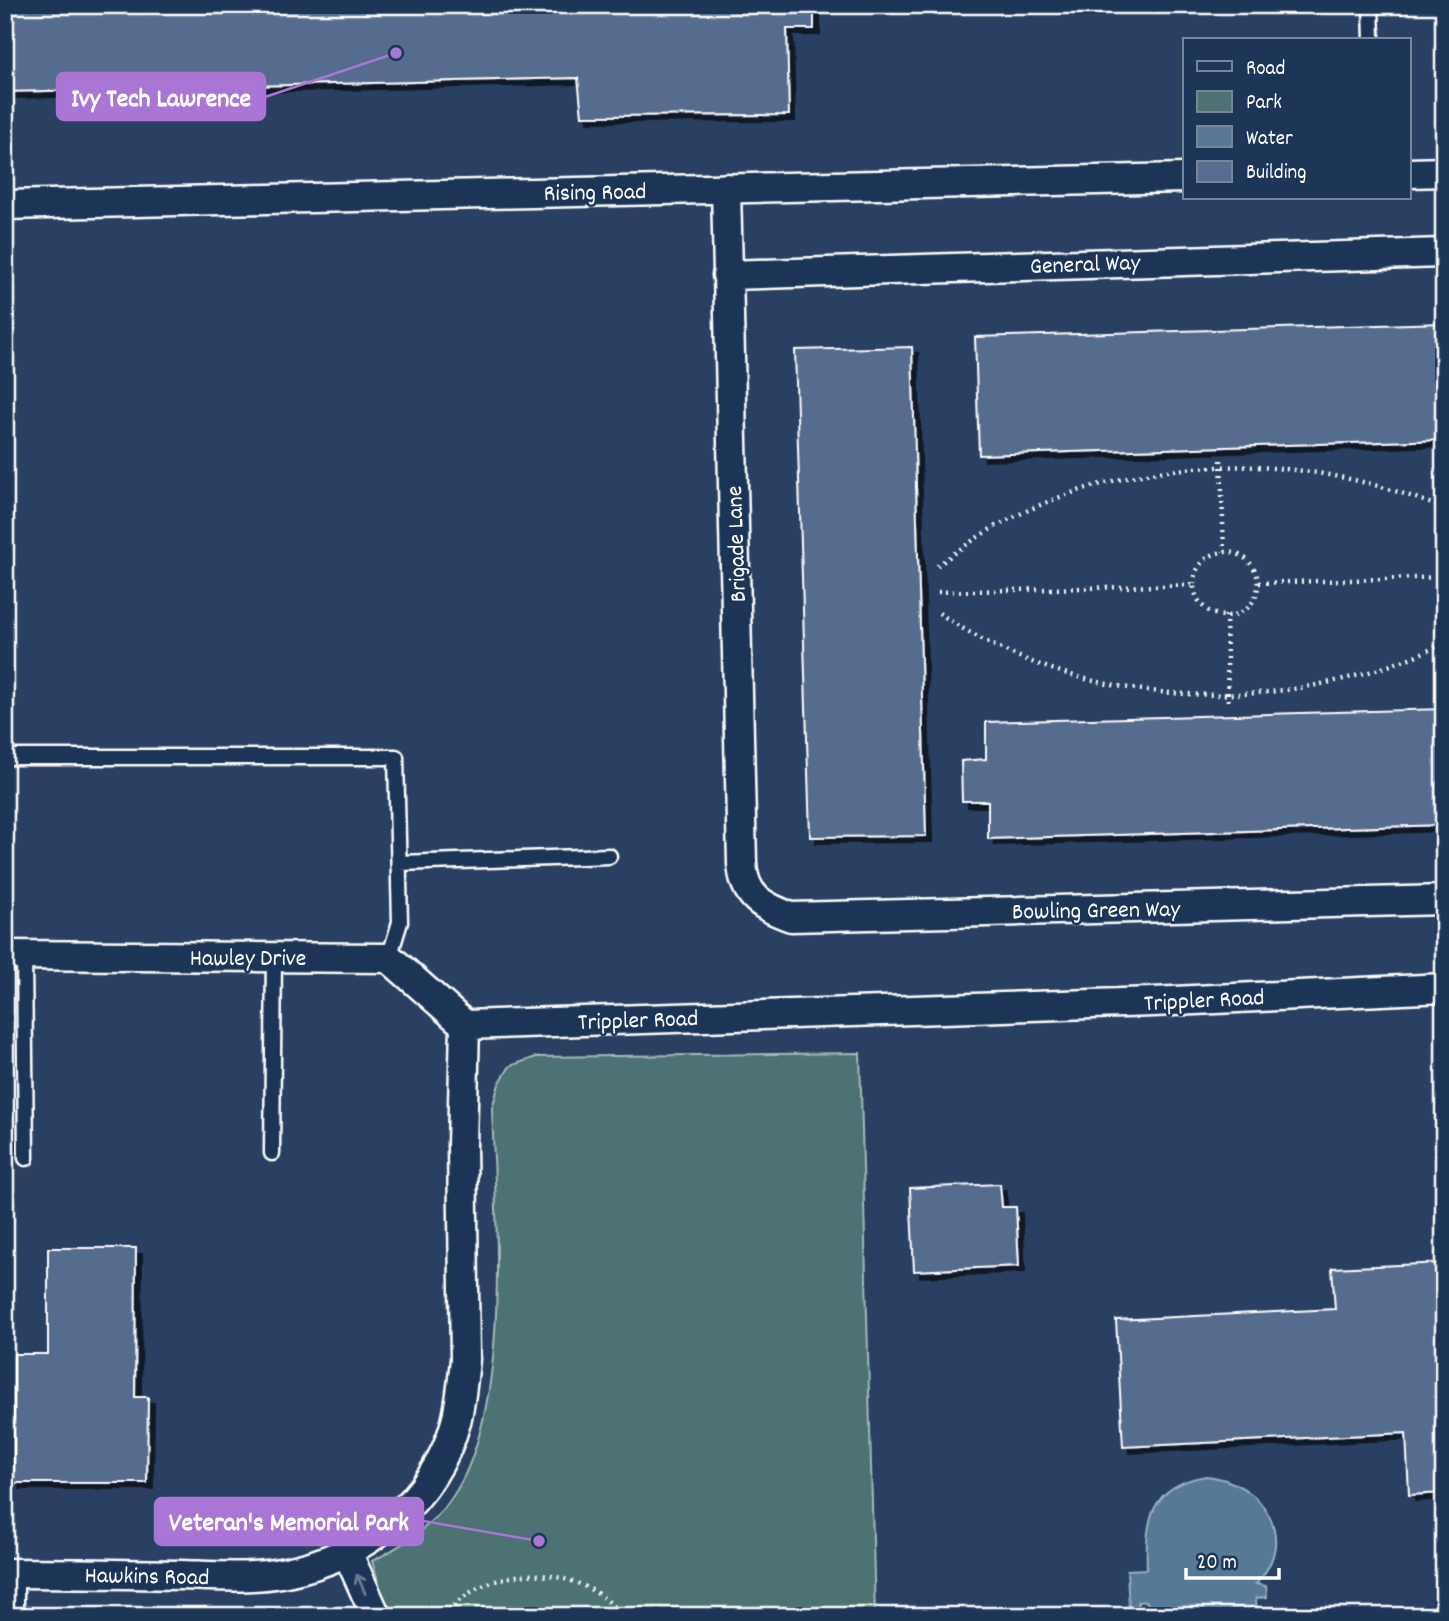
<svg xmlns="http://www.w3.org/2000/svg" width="1449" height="1621" viewBox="0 0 1449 1621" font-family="Dekko,sans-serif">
<defs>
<filter id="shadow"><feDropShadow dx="6" dy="6" stdDeviation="0" flood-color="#0009"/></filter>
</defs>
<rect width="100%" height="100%" fill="#294062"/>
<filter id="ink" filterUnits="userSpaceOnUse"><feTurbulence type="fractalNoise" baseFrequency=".0143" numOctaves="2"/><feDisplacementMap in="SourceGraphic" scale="14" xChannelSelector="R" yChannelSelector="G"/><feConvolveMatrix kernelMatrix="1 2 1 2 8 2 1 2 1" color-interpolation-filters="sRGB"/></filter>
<g filter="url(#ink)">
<path fill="#4d7273" stroke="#a6b8b9" stroke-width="2" d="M 860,1053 L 875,1616 L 389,1616 L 372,1561 C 396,1549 418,1535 437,1516 C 517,1435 495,1216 492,1108 L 499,1084 L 510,1066 L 536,1057 Z"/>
<path fill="#577996" stroke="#9aafc0" stroke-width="2" d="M 1206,1476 C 1262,1481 1300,1538 1256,1584 L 1266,1586 L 1267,1597 L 1256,1598 L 1257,1616 L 1149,1616 L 1147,1601 L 1138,1602 L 1139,1611 L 1129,1612 L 1127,1570 L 1147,1569 C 1145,1521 1150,1485 1206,1476 Z"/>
<path fill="#576c8f" stroke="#fff" stroke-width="2" filter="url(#shadow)" d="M 5,5 L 814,5 L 814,29 L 787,29 L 789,115 L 582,116 L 578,78 L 5,92 Z
M 1444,323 L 1444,440 L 979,455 L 975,337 Z
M 912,347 L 926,836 L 810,837 L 795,350 Z
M 1444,709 L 1444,825 L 988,839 L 988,801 L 962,801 L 961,761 L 986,759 L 986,722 Z
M 1000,1184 L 1002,1207 L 1016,1207 L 1019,1266 L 914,1271 L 910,1188 Z
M 48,1248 L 136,1248 L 135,1397 L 148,1397 L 147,1483 L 14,1483 L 14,1354 L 48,1354 Z
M 1444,1263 L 1444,1493 L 1409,1495 L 1406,1433 L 1123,1447 L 1116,1320 L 1335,1309 L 1332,1268 Z"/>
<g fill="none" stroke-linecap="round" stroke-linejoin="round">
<defs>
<path id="lane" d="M 1371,5 L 1372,40
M 5,757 L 396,757 L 400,922 L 389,958
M 399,863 L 609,856
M 24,955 L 26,1158
M 272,1153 L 274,957
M 16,1616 L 16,1573"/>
<path id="street" d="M 1409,173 L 1444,172
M 726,188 L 742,863 C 744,898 763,906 791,917 L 1444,900
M 5,205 L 1185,178
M 727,275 L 1444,253
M 5,955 L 389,958 L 465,1025
M 347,1552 L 376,1616
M 5,1573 C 64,1573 122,1574 180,1575 C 215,1576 252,1579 286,1572 C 365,1557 434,1501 456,1422 C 461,1401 463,1380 465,1359 L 462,1145 L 465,1025 L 1153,1002 L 1444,988"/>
</defs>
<use href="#lane" stroke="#fff" stroke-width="19"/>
<use href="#street" stroke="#fff" stroke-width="33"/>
<path stroke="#fff" stroke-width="4.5" stroke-dasharray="2 5" stroke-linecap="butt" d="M 1221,460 L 1224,552
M1194 584a32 32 0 1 1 64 0a32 32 0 1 1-64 0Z
M 937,566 C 959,550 980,534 1004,522 C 1139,451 1305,450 1444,509
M 1259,583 L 1444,577
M 938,592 L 1194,585
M 939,613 C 1083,713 1287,719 1444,643
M 1226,615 L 1228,703
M 444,1616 C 489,1561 577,1561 623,1616"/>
<use href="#lane" stroke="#1d3557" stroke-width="14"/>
<use href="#street" stroke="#1d3557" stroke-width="28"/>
</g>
<defs><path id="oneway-shaft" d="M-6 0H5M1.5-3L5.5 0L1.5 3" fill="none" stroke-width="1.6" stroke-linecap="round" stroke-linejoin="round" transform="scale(1.75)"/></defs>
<use stroke="#6c7c92" href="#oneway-shaft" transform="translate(361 1584) rotate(-114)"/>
</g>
<g text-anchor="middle" stroke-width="5" stroke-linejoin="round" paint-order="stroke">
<g font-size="24" fill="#fff" stroke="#1d3557">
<text transform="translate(595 191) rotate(-1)" y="8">Rising Road</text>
<text transform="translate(1085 263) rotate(-2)" y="8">General Way</text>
<text transform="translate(735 544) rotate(-92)" y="8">Brigade Lane</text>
<text transform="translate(1096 909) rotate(-1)" y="8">Bowling Green Way</text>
<text x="248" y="965">Hawley Drive</text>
<text transform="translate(1204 999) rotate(-3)" y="8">Trippler Road</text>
<text transform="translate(638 1019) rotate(-2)" y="8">Trippler Road</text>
<text transform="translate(147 1575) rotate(1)" y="8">Hawkins Road</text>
</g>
</g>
<path fill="none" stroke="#a976d5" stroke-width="2.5" d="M396 53L265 97M539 1541L423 1521"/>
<g fill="#a976d5" stroke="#1d3557" stroke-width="2.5">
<circle cx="396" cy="53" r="7"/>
<circle cx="539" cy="1541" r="7"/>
</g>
<g fill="#a976d5" stroke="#a976d5" stroke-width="2.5">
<rect x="57" y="73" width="208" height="47" rx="7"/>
<rect x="155" y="1498" width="268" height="47" rx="7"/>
</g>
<g font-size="26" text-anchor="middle" font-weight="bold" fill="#fff">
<text x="161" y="106">Ivy Tech Lawrence</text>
<text x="289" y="1530">Veteran's Memorial Park</text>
</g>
<rect width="1449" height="1621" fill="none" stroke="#1d3557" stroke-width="28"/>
<rect x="14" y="14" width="1421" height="1593" fill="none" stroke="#fff" stroke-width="2.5" filter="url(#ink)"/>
<rect x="1183" y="38" width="228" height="161" fill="#1d3557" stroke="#77869a" stroke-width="2"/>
<rect x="1197" y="61" width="35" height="10" fill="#1d3557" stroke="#77869a" stroke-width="2"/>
<text x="1246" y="74" font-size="21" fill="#ffffff">Road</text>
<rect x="1197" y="91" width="35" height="21" fill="#4d7273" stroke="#77869a" stroke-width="2"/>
<text x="1246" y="108" font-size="21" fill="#ffffff">Park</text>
<rect x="1197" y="126" width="35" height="21" fill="#577996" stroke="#77869a" stroke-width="2"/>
<text x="1246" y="144" font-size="21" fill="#ffffff">Water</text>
<rect x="1197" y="161" width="35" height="21" fill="#576c8f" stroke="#77869a" stroke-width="2"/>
<text x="1246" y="178" font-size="21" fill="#ffffff">Building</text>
<path d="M1186 1568v10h93v-10" fill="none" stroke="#ffffff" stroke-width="3.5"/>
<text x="1197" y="1568" font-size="21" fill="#ffffff" stroke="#1d3557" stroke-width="5" paint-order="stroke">20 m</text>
</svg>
